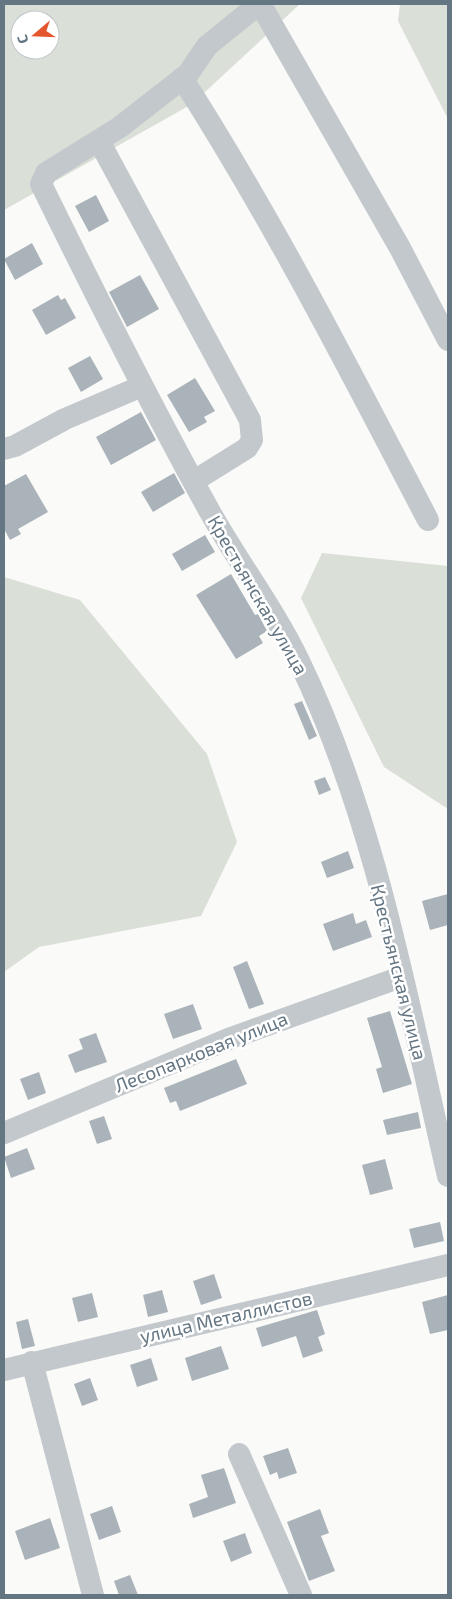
<svg xmlns="http://www.w3.org/2000/svg" width="452" height="1599" viewBox="0 0 452 1599" font-family="'Exo 2',sans-serif">
<rect width="100%" height="100%" fill="#fafaf8"/>
<path fill="#dadfd7" fill-rule="evenodd" d="M 4,4 L 300,4 L 192,104 L 4,210 ZM 20,20 L 50,20 L 50,50 L 20,50 Z
M 400,4 L 448,4 L 448,119 L 398,21 Z
M 322,553 L 448,566 L 448,809 L 384,767 L 301,598 Z
M 4,577 L 80,600 L 207,754 L 237,842 L 201,916 L 39,947 L 4,972 Z"/>
<path fill="#aab3b9" d="M 96,195 L 109,221 L 89,232 L 75,206 Z
M 32,243 L 43,264 L 15,280 L 4,259 Z
M 140,275 L 159,309 L 127,327 L 109,292 Z
M 58,295 L 61,300 L 65,298 L 76,318 L 46,335 L 32,310 Z
M 90,356 L 103,379 L 81,392 L 68,368 Z
M 195,378 L 215,411 L 204,417 L 207,422 L 189,432 L 167,395 Z
M 141,412 L 156,440 L 111,465 L 96,437 Z
M 174,473 L 185,493 L 153,512 L 141,492 Z
M 26,474 L 48,512 L 18,529 L 21,534 L 10,540 L 4,529 L 4,486 Z
M 205,535 L 215,552 L 182,571 L 172,554 Z
M 231,574 L 255,615 L 258,614 L 267,631 L 259,636 L 263,643 L 236,659 L 196,595 Z
M 302,701 L 317,736 L 309,740 L 294,704 Z
M 325,777 L 331,790 L 319,795 L 314,781 Z
M 348,851 L 354,868 L 327,878 L 321,862 Z
M 448,894 L 448,925 L 430,930 L 422,901 Z
M 353,913 L 356,924 L 366,920 L 372,937 L 333,951 L 323,924 Z
M 247,961 L 264,1004 L 249,1009 L 233,967 Z
M 193,1004 L 202,1029 L 173,1039 L 164,1014 Z
M 390,1011 L 412,1084 L 383,1093 L 376,1069 L 382,1067 L 367,1018 Z
M 96,1033 L 107,1062 L 75,1073 L 68,1055 L 83,1049 L 79,1039 Z
M 236,1059 L 247,1084 L 180,1111 L 176,1101 L 170,1103 L 164,1088 Z
M 39,1072 L 46,1093 L 28,1100 L 20,1079 Z
M 418,1112 L 421,1128 L 387,1135 L 383,1120 Z
M 104,1116 L 112,1139 L 97,1144 L 89,1121 Z
M 27,1148 L 35,1169 L 11,1178 L 4,1157 Z
M 385,1159 L 393,1189 L 370,1195 L 362,1165 Z
M 440,1222 L 444,1241 L 414,1248 L 409,1229 Z
M 214,1274 L 222,1298 L 201,1305 L 193,1281 Z
M 162,1290 L 168,1312 L 148,1317 L 143,1295 Z
M 92,1293 L 98,1317 L 78,1322 L 72,1298 Z
M 448,1295 L 448,1330 L 430,1334 L 422,1302 Z
M 317,1310 L 325,1334 L 318,1337 L 323,1351 L 303,1358 L 296,1336 L 262,1347 L 256,1328 Z
M 28,1319 L 35,1346 L 22,1349 L 16,1322 Z
M 221,1346 L 229,1369 L 192,1381 L 185,1358 Z
M 151,1358 L 158,1380 L 137,1387 L 130,1365 Z
M 90,1378 L 98,1400 L 82,1406 L 74,1384 Z
M 288,1448 L 297,1473 L 279,1479 L 277,1472 L 270,1475 L 263,1456 Z
M 224,1468 L 236,1503 L 193,1518 L 189,1504 L 208,1497 L 201,1475 Z
M 112,1506 L 121,1532 L 99,1540 L 90,1514 Z
M 320,1509 L 329,1533 L 321,1536 L 335,1571 L 309,1581 L 287,1522 Z
M 50,1518 L 60,1548 L 25,1560 L 15,1531 Z
M 245,1533 L 252,1553 L 231,1562 L 223,1541 Z
M 130,1575 L 138,1595 L 119,1595 L 114,1581 Z"/>
<g fill="none" stroke-linecap="round" stroke-linejoin="round">
<path stroke="#c3c8cc" stroke-width="22" d="M 182,78 C 273,220 350,371 428,520
M 99,141 L 250,420 L 252,440 L 247,448 L 194,481
M 448,340 L 400,248 L 262,7 L 254,8 L 207,46 L 188,74 L 120,127 L 46,173 L 41,184 C 95,294 150,404 210,512 C 238,562 274,609 299,661 C 376,820 408,1005 448,1176
M 4,449 L 15,446 L 65,419 L 142,386
M 4,1133 L 231,1038 L 401,977
M 32,1362 L 93,1595
M 4,1370 L 448,1265
M 239,1454 L 301,1595"/>
</g>
<g text-anchor="middle" stroke-width="5" stroke-linejoin="round" paint-order="stroke">
<g font-size="19" fill="#657683" stroke="#fff">
<text transform="translate(258 595) rotate(60)" y="7">Крестьянская улица</text>
<text transform="translate(399 972) rotate(76)" y="7">Крестьянская улица</text>
<text transform="translate(201 1052) rotate(-22)" y="7">Лесопарковая улица</text>
<text transform="translate(226 1317) rotate(-13)" y="7">улица Металлистов</text>
</g>
</g>
<rect width="452" height="1599" fill="none" stroke="#657683" stroke-width="10"/>
<g transform="translate(35 35) rotate(251)"><circle r="24" fill="#ffffff" stroke="#c1c8cd"/>
<path d="M0-4L9 19L0 12L-9 19Z" fill="#e4572e"/>
<text y="-8" font-size="14" font-weight="bold" text-anchor="middle" fill="#657683">С</text>
</g>
</svg>
